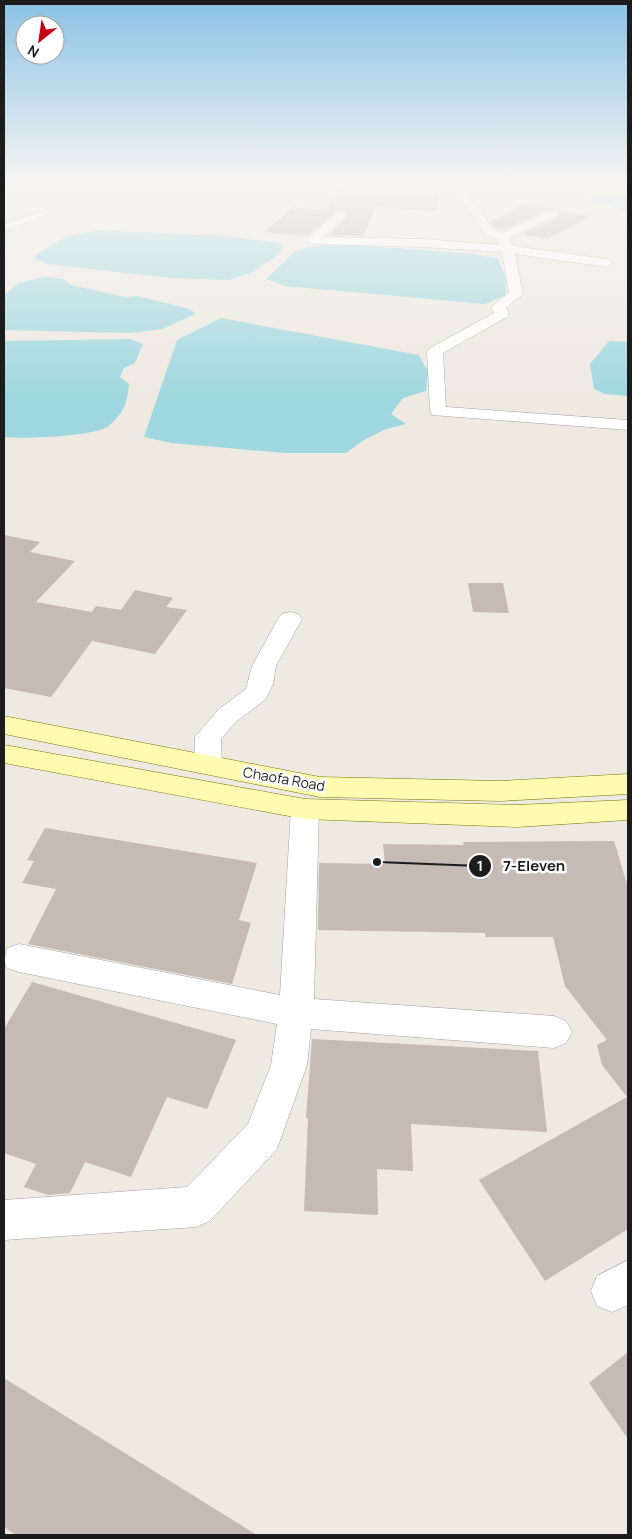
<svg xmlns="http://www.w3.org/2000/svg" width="632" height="1539" viewBox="0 0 632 1539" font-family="Manrope,sans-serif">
<rect width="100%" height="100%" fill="#eee9e1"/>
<path fill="#9ed7df" d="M 613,195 L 628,198 L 628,211 L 588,200 L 594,197 Z
M 99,230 L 226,236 L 282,243 L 281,253 L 253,272 L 228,280 L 171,278 L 47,264 L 33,257 L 65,237 Z
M 353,245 L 475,254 L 498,259 L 505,276 L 506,295 L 485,304 L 285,286 L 266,279 L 295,251 L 314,246 Z
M 46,277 L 63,279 L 71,285 L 125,297 L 138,296 L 190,309 L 196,314 L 162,329 L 131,333 L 4,330 L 4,294 L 7,293 L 19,283 Z
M 221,318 L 419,355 L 428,372 L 426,391 L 403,398 L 391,414 L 406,424 L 386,429 L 364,440 L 346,453 L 286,453 L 171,443 L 144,437 L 177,340 Z
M 131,339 L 143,344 L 135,363 L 124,368 L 120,377 L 129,384 C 127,402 125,411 110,425 C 97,437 23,439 4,437 L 4,341 Z
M 609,341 L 628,342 L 628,396 L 605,394 L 594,389 L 590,364 Z"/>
<path fill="#c6bab4" d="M 344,183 L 369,183 L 440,186 L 435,211 L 376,207 L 363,236 L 328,235 L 347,216 L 347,213 L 340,210 L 335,212 L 307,236 L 264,232 L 293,207 L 325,210 Z
M 524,204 L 548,208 L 592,216 L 547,239 L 522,234 L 557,218 L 560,214 L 556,210 L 547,210 L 504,230 L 493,227 L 490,222 Z
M 4,535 L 40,542 L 30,552 L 75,561 L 36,602 L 92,612 L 96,606 L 121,610 L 135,590 L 173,598 L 166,607 L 187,610 L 155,654 L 92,641 L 51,697 L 4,688 Z
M 468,583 L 503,583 L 509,613 L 473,612 Z
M 45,828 L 257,863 L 239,920 L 251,923 L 232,984 L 28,944 L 56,889 L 22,883 L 34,861 L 27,860 Z
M 614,841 L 628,887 L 628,1229 L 545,1281 L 479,1180 L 627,1097 L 602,1065 L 597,1045 L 607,1040 L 565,986 L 553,937 L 486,937 L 485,933 L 318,930 L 319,863 L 385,864 L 383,844 L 464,845 L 463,842 Z
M 32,982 L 236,1040 L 207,1109 L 167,1097 L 131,1177 L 85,1162 L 70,1193 L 48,1195 L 24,1187 L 36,1164 L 4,1153 L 4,1029 Z
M 312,1039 L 538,1051 L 547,1132 L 411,1124 L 413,1171 L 377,1169 L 378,1215 L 304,1211 L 308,1118 L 306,1118 Z
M 628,1352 L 628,1439 L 589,1383 Z
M 4,1378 L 257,1535 L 16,1535 L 4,1527 Z"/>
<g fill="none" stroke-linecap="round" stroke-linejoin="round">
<defs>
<path id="street" d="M 447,183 L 458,183 L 475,203 L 492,229 L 502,233 L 548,212 L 556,212 L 558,214 L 556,216 L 509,238 L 513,246 L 607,259 L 613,263 L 607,267 L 515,254 L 523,294 L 506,308 L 509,314 L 507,317 L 443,353 L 446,407 L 628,420 L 628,430 L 432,415 L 430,411 L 427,351 L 430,348 L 494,313 L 491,307 L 509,293 L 502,252 L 424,247 L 312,244 L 306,240 L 336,213 L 340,212 L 346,215 L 323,237 L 424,239 L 500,245 L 497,239 L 484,233 L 467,207 Z
M 39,212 L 43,213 L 45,215 L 43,217 L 4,231 L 4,224 Z
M 290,612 L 298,614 L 302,619 L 276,666 L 273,684 L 266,699 L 237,721 L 221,739 L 222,765 L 218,772 L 208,774 L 198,772 L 194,765 L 195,737 L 219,709 L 246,689 L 252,666 L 278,619 L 282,614 Z
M 305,799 L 315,802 L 319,809 L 314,999 L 554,1016 L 566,1021 L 572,1032 L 566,1043 L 554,1048 L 311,1029 L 307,1065 L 277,1149 L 210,1221 L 196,1227 L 4,1240 L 4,1200 L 187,1187 L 248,1124 L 271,1065 L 277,1024 L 19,972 L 7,968 L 4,961 L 7,948 L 19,944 L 280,995 L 291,809 L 295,802 Z
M 628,1260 L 628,1305 L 612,1312 L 597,1306 L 591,1291 L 597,1276 Z"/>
<path id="secondary" d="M 4,716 L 320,777 L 500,781 L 628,774 L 628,794 L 500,801 L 320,797 L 4,734 Z
M 4,745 L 305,799 L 517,805 L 628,800 L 628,820 L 517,827 L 305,819 L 4,763 Z"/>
</defs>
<use href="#street" stroke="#a3a3a3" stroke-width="1"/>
<use href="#secondary" stroke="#757600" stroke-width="1"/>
<use href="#street" fill="#fff" fill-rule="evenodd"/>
<use href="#secondary" fill="#fefab0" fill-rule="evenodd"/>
</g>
<linearGradient id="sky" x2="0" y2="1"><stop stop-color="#8ac2e4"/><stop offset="0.46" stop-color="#f7f5f2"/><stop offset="1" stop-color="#f7f5f2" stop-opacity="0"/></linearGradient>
<rect width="632" height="399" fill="url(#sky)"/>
<g text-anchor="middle" stroke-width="5" stroke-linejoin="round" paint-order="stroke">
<g font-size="14" fill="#1c1c1c" stroke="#fff">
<text transform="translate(284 779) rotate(10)" y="5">Chaofa Road</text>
</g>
</g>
<path fill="none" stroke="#1c1c1c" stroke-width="2" d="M377 862L480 866"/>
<g fill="#1c1c1c" stroke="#fff" stroke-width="2">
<circle cx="377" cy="862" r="5"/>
<circle cx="480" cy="866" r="12"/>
</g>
<g font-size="15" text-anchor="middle" font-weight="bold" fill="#fff">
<text x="480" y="871">1</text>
</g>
<g font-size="15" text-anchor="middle" font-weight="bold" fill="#1c1c1c" stroke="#fff" stroke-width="5" stroke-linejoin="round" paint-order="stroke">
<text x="534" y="871">7-Eleven</text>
</g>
<rect width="632" height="1539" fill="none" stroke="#1c1c1c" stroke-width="10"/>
<g transform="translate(40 40) rotate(210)"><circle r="24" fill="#ffffff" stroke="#a4a4a4"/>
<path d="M0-4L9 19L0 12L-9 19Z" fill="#c80013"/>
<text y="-8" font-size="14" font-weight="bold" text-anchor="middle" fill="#1c1c1c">N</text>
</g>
</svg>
